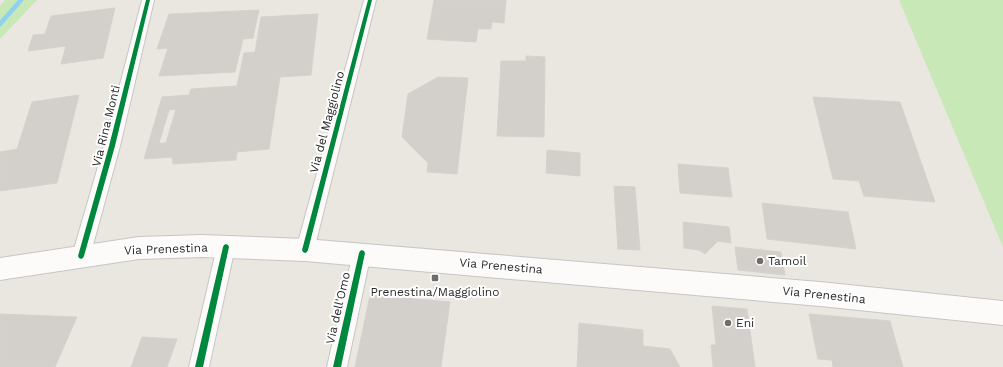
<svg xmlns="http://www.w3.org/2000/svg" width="1003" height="367" viewBox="0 0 1003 367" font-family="'Work Sans',sans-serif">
<rect width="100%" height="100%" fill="#eae7e0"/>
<path fill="#c8e8b7" d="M 5,0 L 37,0 L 0,39 L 0,6 Z
M 899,0 L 1003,0 L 1003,247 Z"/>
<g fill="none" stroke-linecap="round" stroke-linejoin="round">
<path stroke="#8fd1f0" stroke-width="4.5" d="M 0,24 L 21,0"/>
</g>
<path fill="#d3d0cb" stroke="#d5d2cc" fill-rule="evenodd" d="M 434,0 L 506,0 L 504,23 L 492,22 L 491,29 L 478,29 L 476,42 L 427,39 Z
M 115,8 L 103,58 L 61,64 L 66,46 L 28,51 L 33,35 L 45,34 L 51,16 Z
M 259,10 L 253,38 L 243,39 L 235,72 L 159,76 L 168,48 L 157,49 L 169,14 Z
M 318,14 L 311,75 L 280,77 L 269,149 L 237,152 L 236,160 L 173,164 L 172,157 L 144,159 L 162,97 L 189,95 L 191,89 L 237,86 L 244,53 L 255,52 L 261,17 ZM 176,109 L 166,143 L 159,143 L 169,110 Z
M 526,56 L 545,57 L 544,137 L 497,136 L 501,61 L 526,61 Z
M 438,77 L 468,78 L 457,174 L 427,172 L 428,163 L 402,137 L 408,94 Z
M 79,95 L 57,183 L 0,191 L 0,152 L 17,149 L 32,102 Z
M 813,97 L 900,102 L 935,202 L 864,196 L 859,181 L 833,179 Z
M 547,150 L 580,153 L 580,176 L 546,173 Z
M 678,164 L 728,168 L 732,197 L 680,193 Z
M 614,186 L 635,187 L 640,250 L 618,249 Z
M 762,203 L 848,212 L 856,249 L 767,239 Z
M 683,222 L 729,227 L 731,243 L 718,241 L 705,254 L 699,250 L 684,248 Z
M 735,247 L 781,252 L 785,275 L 738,270 Z
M 370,295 L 450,302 L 441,367 L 355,367 Z
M 712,306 L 747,309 L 755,367 L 713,367 L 711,345 L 716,345 Z
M 0,314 L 77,317 L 55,367 L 0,367 Z
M 809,314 L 890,321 L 903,367 L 833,367 L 832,360 L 818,359 Z
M 579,323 L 643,330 L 643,346 L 670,349 L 680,367 L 577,367 Z
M 142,337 L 177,339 L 167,367 L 131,367 Z"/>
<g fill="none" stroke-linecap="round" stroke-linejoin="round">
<defs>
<path id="minor" d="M 142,0 L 154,0 L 120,146 L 90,256 L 87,262 L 81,264 L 75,262 L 72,256 L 104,146 Z
M 364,0 L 376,0 L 314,250 L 311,256 L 305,258 L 299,256 L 296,250 Z
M 226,239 L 232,241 L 235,247 L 209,367 L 189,367 L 217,247 L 220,241 Z
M 362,245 L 368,247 L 371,253 L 347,367 L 327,367 L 353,253 L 356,247 Z"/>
<path id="secondary" d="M 202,235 L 305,239 L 820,282 L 1003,301 L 1003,325 L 820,306 L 305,261 L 202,257 L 139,259 L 0,280 L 0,258 L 139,237 Z"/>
</defs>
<use href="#minor" stroke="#c7c6c6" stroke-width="2"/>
<use href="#secondary" stroke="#c7c6c6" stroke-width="2"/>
<use href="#minor" fill="#fcfbfa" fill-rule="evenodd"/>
<use href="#secondary" fill="#fcfbfa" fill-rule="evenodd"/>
<defs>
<path id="cycleway" d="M 146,0 L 150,0 L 115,146 L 84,256 L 83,258 L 81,259 L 79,258 L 78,256 L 109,146 Z
M 368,0 L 372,0 L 308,250 L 307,252 L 305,253 L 303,252 L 302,250 Z
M 226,244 L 228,245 L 229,247 L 203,367 L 195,367 L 223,247 L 224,245 Z
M 362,250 L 364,251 L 365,253 L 341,367 L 333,367 L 359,253 L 360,251 Z"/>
</defs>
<use href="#cycleway" stroke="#fff" stroke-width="2"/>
<use href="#cycleway" fill="#00873e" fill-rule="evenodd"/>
</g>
<g fill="#6e6d6a" stroke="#fff" stroke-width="1.5">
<circle cx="760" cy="261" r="4"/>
<rect x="431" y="274" width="8" height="8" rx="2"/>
<circle cx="728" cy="323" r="4"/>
</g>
<g text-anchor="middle" stroke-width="4" stroke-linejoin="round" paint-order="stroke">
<g font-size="12" fill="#2b2b2b" stroke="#fff">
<text transform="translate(327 122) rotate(-75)" y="4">Via del Maggiolino</text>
<text transform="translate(106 126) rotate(-76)" y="4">Via Rina Monti</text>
<text transform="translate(166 249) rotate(-2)" y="4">Via Prenestina</text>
<text transform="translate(501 266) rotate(5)" y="4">Via Prenestina</text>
<text transform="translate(824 295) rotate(6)" y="4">Via Prenestina</text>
<text transform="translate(338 308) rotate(-77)" y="4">Via dell'Omo</text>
</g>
<g font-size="12" fill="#2b2b2b" stroke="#fff" text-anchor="start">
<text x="768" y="265">Tamoil</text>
<text x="435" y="296" text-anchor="middle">Prenestina/Maggiolino</text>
<text x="736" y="327">Eni</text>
</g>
</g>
</svg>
